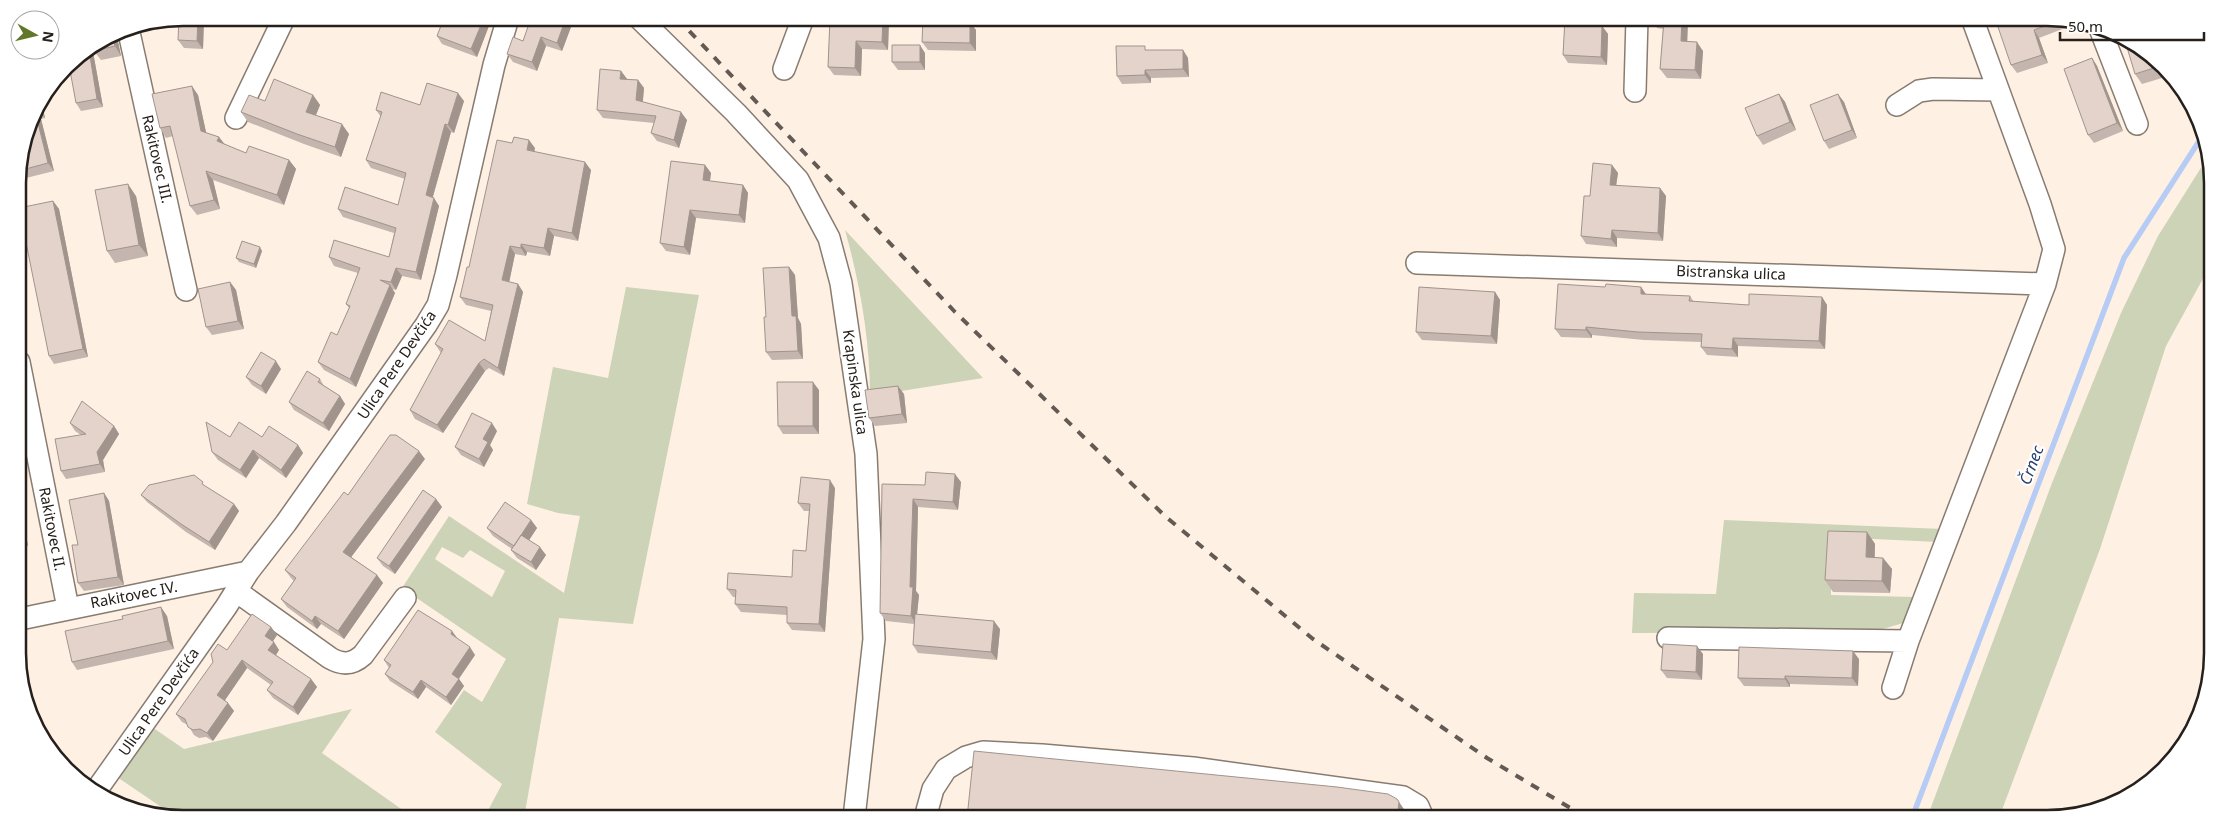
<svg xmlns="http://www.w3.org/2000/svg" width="2230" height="836" viewBox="0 0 2230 836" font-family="'Noto Sans',sans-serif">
<rect width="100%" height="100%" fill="#fff0e4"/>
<path fill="#cdd3b7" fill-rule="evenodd" d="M 2209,155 L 2211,161 L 2211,264 L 2166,346 L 2100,549 L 1999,818 L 1927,818 L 2052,483 L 2121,313 L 2158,236 Z
M 845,230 L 983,378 L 870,396 C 870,339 860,284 845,230 Z
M 626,287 L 699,295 L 633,624 L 559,618 L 524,818 L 484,818 L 502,784 L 435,732 L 464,690 L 482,702 L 506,659 L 402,588 L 449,516 L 564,593 L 580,516 L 558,513 L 527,504 L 553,367 L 608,378 ZM 442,547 L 463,558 L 470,550 L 505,571 L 492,597 L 435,559 Z
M 1724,520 L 1943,529 L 1938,542 L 1831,537 L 1831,595 L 1916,597 L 1907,622 L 1872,632 L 1632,633 L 1634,593 L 1716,594 Z
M 352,709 L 322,753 L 414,818 L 183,818 L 176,817 L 117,777 L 152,727 L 184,749 Z"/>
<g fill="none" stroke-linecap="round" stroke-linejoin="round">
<path stroke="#b7ccf4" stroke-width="5.5" d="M 1912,818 L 2124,258 L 2203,135"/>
<defs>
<path id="minor" d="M 639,18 L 736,113 L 798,180 L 829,238 L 841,283 L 866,454 L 874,639 L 854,818
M 2099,26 L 2137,124
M 128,28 L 186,290
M 784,69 L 803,18
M 1635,91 L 1637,18
M 1897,105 L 1919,91 L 1933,89 L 1997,90
M 236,118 L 284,18
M 1417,263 L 2045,284
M 19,362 L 68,608
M 236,591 L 330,658 C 342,665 352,665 363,655 L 405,598
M 20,619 L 248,572
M 1668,638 L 1908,641
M 1893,688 L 1908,641 L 2045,284 L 2054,249 L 2040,204 L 1972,18
M 98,788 L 226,607 L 248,572 L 286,523 L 426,325 L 438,305 L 446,275 L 494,65 L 508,18
M 925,818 L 933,789 L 946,769 L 966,757 L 983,752 L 1042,755 L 1193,768 L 1403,797 L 1418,806 L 1423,818"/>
</defs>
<use href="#minor" stroke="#887c71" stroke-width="24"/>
<use href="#minor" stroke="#fff" stroke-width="21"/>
<path stroke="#625a53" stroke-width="4" stroke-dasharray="9 9" stroke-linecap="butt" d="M 677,18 L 955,312 L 1166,517 L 1313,639 L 1487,758 L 1587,818"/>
</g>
<path fill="#c4b5ae" d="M 183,18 L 204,18 L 203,49 L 184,48 L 178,40 Z
M 371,18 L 398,18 L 395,26 Z
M 444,18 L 492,18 L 477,57 L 442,44 L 437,36 Z
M 531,18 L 573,18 L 574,19 L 562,51 L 546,46 L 537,71 L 513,62 L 507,54 L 523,41 Z
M 830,18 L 889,18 L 888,50 L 862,49 L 861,76 L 834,75 L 828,67 Z
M 923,18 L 967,18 L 967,22 L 976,30 L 976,51 L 928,50 L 922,42 Z
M 1565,18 L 1602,18 L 1602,26 L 1608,34 L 1607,65 L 1568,63 L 1563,55 Z
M 1651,18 L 1688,18 L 1687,42 L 1703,51 L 1701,79 L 1667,78 L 1660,69 L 1663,29 L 1657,28 L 1651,19 Z
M 2047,18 L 2078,23 L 2039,38 L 2048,63 L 2017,73 L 2011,65 L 2000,23 Z
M 116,32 L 121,56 L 101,60 L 94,51 L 93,47 Z
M 2126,44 L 2172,74 L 2172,75 L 2142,84 L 2135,74 Z
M 91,48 L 93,52 L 103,107 L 81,111 L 76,103 L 74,59 Z
M 1148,50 L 1183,50 L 1188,58 L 1189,77 L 1151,78 L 1151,83 L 1122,84 L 1117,76 Z
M 925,53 L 925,70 L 898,70 L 892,62 Z
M 2092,58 L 2097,66 L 2123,131 L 2094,143 L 2088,135 Z
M 621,71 L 627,79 L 638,80 L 644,88 L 643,102 L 687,120 L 679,148 L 657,141 L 651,133 L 654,123 L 603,118 L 597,110 Z
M 1779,94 L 1785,102 L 1796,130 L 1763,145 L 1757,136 Z
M 198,95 L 206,133 L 219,137 L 224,144 L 246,153 L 289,160 L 296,169 L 284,205 L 213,180 L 220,209 L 197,215 L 190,206 L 173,136 L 166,138 L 160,128 Z
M 313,95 L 320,105 L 316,115 L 349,134 L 341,157 L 304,144 L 248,122 L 241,112 L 265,101 Z
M 41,101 L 45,118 L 41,119 L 54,171 L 18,180 L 18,172 L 35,110 Z
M 464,101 L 454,133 L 451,132 L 433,197 L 439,206 L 421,280 L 402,276 L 396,290 L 392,289 L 395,293 L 356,387 L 324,370 L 318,362 L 337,335 L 349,308 L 346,304 L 358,273 L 334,266 L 329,257 L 389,257 L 394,233 L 343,217 L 338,209 L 398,205 L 405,179 L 371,168 L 366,160 L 381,117 L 376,110 Z
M 1844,102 L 1857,138 L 1829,149 L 1824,141 Z
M 535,148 L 534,152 L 591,170 L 578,241 L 554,236 L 550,256 L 527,252 L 526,256 L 515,254 L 509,282 L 518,284 L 523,292 L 504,376 L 489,368 L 485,371 L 443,433 L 415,419 L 410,410 L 441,353 L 435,344 L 485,341 L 491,311 L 466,305 L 460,297 L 469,267 Z
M 705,165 L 711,173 L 710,181 L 743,185 L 748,193 L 745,223 L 696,218 L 690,255 L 666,251 L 660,243 Z
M 1612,165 L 1618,173 L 1616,186 L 1660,188 L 1666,196 L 1663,241 L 1617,238 L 1617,247 L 1586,244 L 1581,236 L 1590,196 Z
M 136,196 L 148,256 L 115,263 L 107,251 Z
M 53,201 L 59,209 L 88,357 L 54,364 L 49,356 Z
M 262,251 L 256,268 L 239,262 L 236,258 Z
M 789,267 L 795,275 L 798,318 L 801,324 L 803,359 L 772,360 L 766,352 L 766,317 Z
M 230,282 L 236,290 L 244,329 L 212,335 L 206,327 Z
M 1605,287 L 1641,287 L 1646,294 L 1690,296 L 1694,302 L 1749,305 L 1822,297 L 1827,305 L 1825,349 L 1738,346 L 1738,357 L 1707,355 L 1701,347 L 1701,342 L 1644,340 L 1592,335 L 1592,338 L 1561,337 L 1555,329 Z
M 1495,292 L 1500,300 L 1497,344 L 1422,340 L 1416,332 Z
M 281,369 L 266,394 L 252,385 L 246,377 Z
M 320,379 L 324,386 L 340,396 L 345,404 L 329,431 L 294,410 L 289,402 Z
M 819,390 L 819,434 L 783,434 L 778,426 Z
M 904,394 L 907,423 L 875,426 L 869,418 Z
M 70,423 L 114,426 L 119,434 L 103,460 L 105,472 L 66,479 L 61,471 L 81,435 L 75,431 Z
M 497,431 L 490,445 L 493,450 L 484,467 L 461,455 L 455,447 Z
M 230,437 L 262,437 L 298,445 L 303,453 L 286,478 L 259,458 L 246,478 L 218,460 L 212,452 Z
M 425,459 L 351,557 L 377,575 L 383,583 L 344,639 L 321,624 L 317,629 L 287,607 L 281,599 L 294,581 L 291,578 L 285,570 L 348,495 Z
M 20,477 L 24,496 L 20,497 Z
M 961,482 L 958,510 L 918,507 L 916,591 L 919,595 L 917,614 L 1000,629 L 997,660 L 918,653 L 913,645 L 914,624 L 886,621 L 880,613 L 882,484 L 925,485 Z
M 206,487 L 234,504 L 239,511 L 215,550 L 186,532 L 147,502 L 141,495 Z
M 835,488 L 825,632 L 792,630 L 787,623 L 787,615 L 741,612 L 735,604 L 736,597 L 733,597 L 727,589 L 792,577 L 806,551 L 809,511 L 804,511 L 798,503 Z
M 104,493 L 109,501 L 124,585 L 84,591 L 78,583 L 78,545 Z
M 436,499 L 442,507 L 395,574 L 383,566 L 377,558 Z
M 20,501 L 28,546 L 20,547 Z
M 531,520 L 537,528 L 529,540 L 546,555 L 536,570 L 517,558 L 511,550 L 512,549 L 493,536 L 487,528 Z
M 1867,532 L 1875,544 L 1875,558 L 1883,558 L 1892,569 L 1890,593 L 1833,592 L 1825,580 Z
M 167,616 L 174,649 L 77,670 L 72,662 Z
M 271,627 L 277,635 L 273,641 L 279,650 L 276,655 L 311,679 L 317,687 L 298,715 L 273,698 L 267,690 L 271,685 L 247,668 L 225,700 L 234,711 L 213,741 L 206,737 L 199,738 L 194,735 L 188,725 L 182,722 L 176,714 L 227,650 Z
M 458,639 L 475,655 L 459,679 L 464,686 L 451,705 L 426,687 L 418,699 L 390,681 L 385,674 L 389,668 L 384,660 Z
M 1703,654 L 1702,680 L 1667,678 L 1661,670 Z
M 1859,659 L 1858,686 L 1790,684 L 1790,687 L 1744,686 L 1738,678 Z"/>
<path fill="#a0948d" d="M 198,18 L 204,18 L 203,49 L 197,41 Z
M 389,18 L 398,18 L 395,26 Z
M 484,18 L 492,18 L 477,57 L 471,49 Z
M 566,18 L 573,18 L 574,19 L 562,51 L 557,43 Z
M 883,18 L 889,18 L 888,50 L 882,42 Z
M 961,18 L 967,18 L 967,30 L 961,21 Z
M 1596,18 L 1602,18 L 1602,34 L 1596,26 Z
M 1682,18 L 1688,18 L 1687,50 L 1681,41 Z
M 970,22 L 976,30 L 976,51 L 970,43 Z
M 1602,26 L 1608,34 L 1607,65 L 1601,57 Z
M 2034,30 L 2039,38 L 2048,63 L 2042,55 Z
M 116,32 L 121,56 L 115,46 L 112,35 Z
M 541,37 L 546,46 L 537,71 L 532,62 Z
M 856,41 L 862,49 L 861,76 L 855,68 Z
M 1697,42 L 1703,51 L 1701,79 L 1695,70 Z
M 920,45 L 925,53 L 925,70 L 920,62 Z
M 91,48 L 93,52 L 103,107 L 97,99 L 89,50 Z
M 1183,50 L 1188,58 L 1189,77 L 1183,69 Z
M 2092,58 L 2097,66 L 2123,131 L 2117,123 Z
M 1145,70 L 1151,78 L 1151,83 L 1145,75 Z
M 621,71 L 627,79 L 626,87 L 620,79 Z
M 638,80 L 644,88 L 642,108 L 636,100 Z
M 192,86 L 198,95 L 208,141 L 201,131 Z
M 458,93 L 464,101 L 454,133 L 448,125 Z
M 1779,94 L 1785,102 L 1796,130 L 1790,122 Z
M 1838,94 L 1844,102 L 1857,138 L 1852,130 Z
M 313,95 L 320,105 L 313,122 L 306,112 Z
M 41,101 L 45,118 L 39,110 L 38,105 Z
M 35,111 L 41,119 L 54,171 L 48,163 Z
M 681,112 L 687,120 L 679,148 L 674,140 Z
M 342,124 L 349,134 L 341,157 L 335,147 Z
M 445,124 L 451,132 L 431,203 L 426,195 Z
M 219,137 L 226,146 L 217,141 Z
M 529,140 L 535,148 L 533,158 L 527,150 Z
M 289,160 L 296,169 L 284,205 L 277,195 Z
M 585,162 L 591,170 L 578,241 L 572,233 Z
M 705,165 L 711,173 L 709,188 L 703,180 Z
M 1612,165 L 1618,173 L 1615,193 L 1610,185 Z
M 206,171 L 213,180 L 220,209 L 214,200 Z
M 128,184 L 136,196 L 148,256 L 139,245 Z
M 743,185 L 748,193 L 745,223 L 739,215 Z
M 1660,188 L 1666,196 L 1663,241 L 1658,233 Z
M 434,198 L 439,206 L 421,280 L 416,272 Z
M 53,201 L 59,209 L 88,357 L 83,349 Z
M 690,210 L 696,218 L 690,255 L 684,247 Z
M 548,228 L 554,236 L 550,256 L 544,248 Z
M 1612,230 L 1617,238 L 1617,247 L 1611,239 Z
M 521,244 L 527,252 L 526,256 L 521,248 Z
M 510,246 L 515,254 L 508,288 L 502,280 Z
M 260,247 L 262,251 L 256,268 L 254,264 Z
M 789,267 L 795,275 L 798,318 L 801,324 L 803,359 L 798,351 L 792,316 Z
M 396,268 L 402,276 L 396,290 L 391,282 Z
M 230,282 L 236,290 L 244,329 L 238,321 Z
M 518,284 L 523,292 L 504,376 L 498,368 Z
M 390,285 L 395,293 L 356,387 L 350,379 Z
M 1641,287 L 1647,296 L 1641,294 Z
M 1495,292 L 1500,300 L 1497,344 L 1491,336 Z
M 1822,297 L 1827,305 L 1825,349 L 1819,341 Z
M 1586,327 L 1592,335 L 1592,338 L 1586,330 Z
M 1733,338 L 1738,346 L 1738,357 L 1732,349 Z
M 276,361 L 281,369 L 266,394 L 261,386 Z
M 479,363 L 485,371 L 443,433 L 437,425 Z
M 813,382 L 819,390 L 819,434 L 813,426 Z
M 898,386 L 904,394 L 907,423 L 902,414 Z
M 340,396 L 345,404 L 329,431 L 323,423 Z
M 492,423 L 497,431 L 490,445 L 493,450 L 484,467 L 479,459 L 483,439 Z
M 114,426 L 119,434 L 103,460 L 105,472 L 100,464 L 97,452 Z
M 298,445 L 303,453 L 286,478 L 281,470 Z
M 253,450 L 259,458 L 246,478 L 240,470 Z
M 419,451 L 425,459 L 349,560 L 343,552 Z
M 955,474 L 961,482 L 958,510 L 953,502 Z
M 20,477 L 24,496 L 20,489 Z
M 830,480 L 835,488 L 825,632 L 819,624 Z
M 104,493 L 109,501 L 124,585 L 118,577 Z
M 436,499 L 442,507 L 395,574 L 389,566 Z
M 913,499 L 918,507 L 916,591 L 919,595 L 916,624 L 911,616 L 910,587 Z
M 20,501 L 28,546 L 22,538 L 20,523 Z
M 234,504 L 239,511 L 215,550 L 209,542 Z
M 531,520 L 537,528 L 520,554 L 514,546 Z
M 1867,532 L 1875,544 L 1874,569 L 1866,557 Z
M 540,547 L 546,555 L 536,570 L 531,562 Z
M 1883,558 L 1892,569 L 1890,593 L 1882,581 Z
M 377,575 L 383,583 L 344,639 L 338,631 Z
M 161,607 L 167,616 L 174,649 L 168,641 Z
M 315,616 L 321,624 L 317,629 L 312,621 Z
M 994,621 L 1000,629 L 997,660 L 991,652 Z
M 271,627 L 277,635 L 271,644 L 265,636 Z
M 452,631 L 458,639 L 451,634 Z
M 274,642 L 279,650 L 274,658 L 268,650 Z
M 1697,646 L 1703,654 L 1702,680 L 1696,672 Z
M 470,647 L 475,655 L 457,681 L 452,674 Z
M 1853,651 L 1859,659 L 1858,686 L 1852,678 Z
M 242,660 L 247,668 L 223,703 L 217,695 Z
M 1785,676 L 1790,684 L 1790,687 L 1785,679 Z
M 311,679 L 317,687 L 298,715 L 293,707 Z
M 459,679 L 464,686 L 451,705 L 446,697 Z
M 421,680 L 426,687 L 418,699 L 413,692 Z
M 228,703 L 234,711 L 213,741 L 207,733 Z
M 1397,799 L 1408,815 L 1409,818 L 1397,818 Z"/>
<path fill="#e4d3ca" stroke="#a0948d" d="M 179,18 L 198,18 L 197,41 L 178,40 Z
M 444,18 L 484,18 L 471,49 L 437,36 Z
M 531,18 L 566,18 L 557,43 L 541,37 L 532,62 L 507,54 L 513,37 L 523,41 Z
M 830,18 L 883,18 L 882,42 L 856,41 L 855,68 L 828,67 Z
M 923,18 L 961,18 L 961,21 L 970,22 L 970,43 L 922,42 Z
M 1565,18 L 1596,18 L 1596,26 L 1602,26 L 1601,57 L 1563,55 Z
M 1651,18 L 1682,18 L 1681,41 L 1697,42 L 1695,70 L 1660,69 L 1664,20 L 1651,19 Z
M 1998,18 L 2047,18 L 2060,20 L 2034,30 L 2042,55 L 2011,65 L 1997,24 L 2000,23 Z
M 112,35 L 115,46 L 94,51 L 93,47 Z
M 2126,44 L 2160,66 L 2135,74 Z
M 892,45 L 920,45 L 920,62 L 892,62 Z
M 1116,46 L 1145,46 L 1145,50 L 1183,50 L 1183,69 L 1145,70 L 1145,75 L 1117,76 Z
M 89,50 L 97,99 L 76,103 L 69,65 L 74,59 Z
M 2092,58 L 2117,123 L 2088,135 L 2064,69 Z
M 600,69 L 621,71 L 620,79 L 638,80 L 636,100 L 681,112 L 674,140 L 651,133 L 656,116 L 597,110 Z
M 274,79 L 313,95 L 306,112 L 342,124 L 335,147 L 297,134 L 241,112 L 249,95 L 265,101 Z
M 427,83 L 458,93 L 448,125 L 445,124 L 426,195 L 434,198 L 416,272 L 396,268 L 391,282 L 380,280 L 390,285 L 350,379 L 318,362 L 331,332 L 337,335 L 350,306 L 346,304 L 360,268 L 329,257 L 334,240 L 389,257 L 396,228 L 338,209 L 345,187 L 398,205 L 406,173 L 366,160 L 382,112 L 376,110 L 381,92 L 420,105 Z
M 192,86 L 201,131 L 219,137 L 217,141 L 246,153 L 249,146 L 289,160 L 277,195 L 206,171 L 214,200 L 190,206 L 170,126 L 160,128 L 152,94 Z
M 1779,94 L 1790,122 L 1757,136 L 1745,108 Z
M 1838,94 L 1852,130 L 1824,141 L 1810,105 Z
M 38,105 L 39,110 L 35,111 L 48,163 L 18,171 L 35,110 Z
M 514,137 L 529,140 L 527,150 L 585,162 L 572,233 L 548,228 L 544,248 L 521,244 L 521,248 L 510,246 L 502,280 L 518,284 L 498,368 L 484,359 L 479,363 L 437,425 L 410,410 L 443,349 L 435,344 L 449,320 L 485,341 L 493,305 L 460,297 L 467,267 L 469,267 L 497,140 L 512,143 Z
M 671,161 L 705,165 L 703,180 L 743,185 L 739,215 L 690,210 L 684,247 L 660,243 Z
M 1593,163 L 1612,165 L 1610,185 L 1660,188 L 1658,233 L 1612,230 L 1611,239 L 1581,236 L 1584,196 L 1590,196 Z
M 128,184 L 139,245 L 107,251 L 95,190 Z
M 53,201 L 83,349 L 49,356 L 19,208 Z
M 242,241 L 260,247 L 254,264 L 236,258 Z
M 789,267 L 792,316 L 796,316 L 798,351 L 766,352 L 764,317 L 766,317 L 763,268 Z
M 230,282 L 238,321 L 206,327 L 198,289 Z
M 1558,284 L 1605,287 L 1606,284 L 1641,287 L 1641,294 L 1690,296 L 1689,301 L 1749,305 L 1749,294 L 1822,297 L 1819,341 L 1733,338 L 1732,349 L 1701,347 L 1702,334 L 1638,332 L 1586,327 L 1586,330 L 1555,329 Z
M 1419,287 L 1495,292 L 1491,336 L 1416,332 Z
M 261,352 L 276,361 L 261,386 L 246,377 Z
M 307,371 L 320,379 L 318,382 L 340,396 L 323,423 L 289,402 Z
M 777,382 L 813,382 L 813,426 L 778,426 Z
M 898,386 L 902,414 L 869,418 L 865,390 Z
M 82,401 L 114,426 L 97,452 L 100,464 L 61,471 L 55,439 L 86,434 L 70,423 Z
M 472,413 L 492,423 L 483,439 L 488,442 L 479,459 L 455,447 Z
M 206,422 L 230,437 L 239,422 L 262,437 L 269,426 L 298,445 L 281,470 L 253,450 L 240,470 L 212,452 Z
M 390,435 L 396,435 L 419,451 L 343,552 L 377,575 L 338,631 L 315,616 L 312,621 L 281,599 L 296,578 L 285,570 L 344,492 L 348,495 Z
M 926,472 L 955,474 L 953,502 L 913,499 L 910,587 L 913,587 L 911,616 L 880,613 L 882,484 L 925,485 Z
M 194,475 L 203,482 L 202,484 L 234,504 L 209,542 L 181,524 L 141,495 L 149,485 Z
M 801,477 L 830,480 L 819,624 L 787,623 L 787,607 L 735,604 L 736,590 L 727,589 L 728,573 L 792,577 L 793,550 L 806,551 L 810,504 L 798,503 Z
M 423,490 L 436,499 L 389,566 L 377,558 Z
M 104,493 L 118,577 L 78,583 L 72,545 L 78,545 L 69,500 Z
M 505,502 L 531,520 L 514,546 L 487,528 Z
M 20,523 L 22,538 L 20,538 Z
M 1828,531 L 1867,532 L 1866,557 L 1883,558 L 1882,581 L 1825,580 Z
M 521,535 L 540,547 L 531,562 L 511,550 Z
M 161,607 L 168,641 L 72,662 L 65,631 L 123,619 L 122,616 Z
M 418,610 L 452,631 L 451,634 L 470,647 L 452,674 L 459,679 L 446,697 L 421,680 L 413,692 L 385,674 L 391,665 L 384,660 Z
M 252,614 L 271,627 L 265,636 L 274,642 L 268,650 L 311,679 L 293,707 L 267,690 L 273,682 L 242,660 L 217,695 L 228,703 L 207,733 L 200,729 L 193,730 L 188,727 L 185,719 L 176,714 L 213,662 L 211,654 L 218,644 L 227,650 Z
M 915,614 L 994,621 L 991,652 L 913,645 Z
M 1663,644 L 1697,646 L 1696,672 L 1661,670 Z
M 1739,647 L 1853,651 L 1852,678 L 1785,676 L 1785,679 L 1738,678 Z
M 974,751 L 1337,787 L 1388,794 L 1397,799 L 1399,802 L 1397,818 L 967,818 Z"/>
<g text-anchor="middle" stroke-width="4.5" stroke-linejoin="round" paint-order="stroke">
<g font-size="15" fill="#25201b" stroke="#fff">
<text transform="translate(157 159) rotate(77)" y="5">Rakitovec III.</text>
<text transform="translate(1731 273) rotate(2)" y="5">Bistranska ulica</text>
<text transform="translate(397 365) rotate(-56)" y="5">Ulica Pere Devčića</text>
<text transform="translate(855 382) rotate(82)" y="5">Krapinska ulica</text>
<text transform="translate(52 529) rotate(79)" y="5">Rakitovec II.</text>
<text transform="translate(134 595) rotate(-11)" y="5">Rakitovec IV.</text>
<text transform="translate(159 702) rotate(-55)" y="5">Ulica Pere Devčića</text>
</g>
<g font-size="16" font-style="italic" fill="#284072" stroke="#fff">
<text transform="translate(2031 465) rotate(-69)" y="6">Črnec</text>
</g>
</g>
<path d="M0 0H2230V836H0ZM183 26H2047A157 157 0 0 1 2204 183V653A157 157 0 0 1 2047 810H183A157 157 0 0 1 26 653V183A157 157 0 0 1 183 26Z" fill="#fff" fill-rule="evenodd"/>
<path fill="none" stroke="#25201b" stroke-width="2.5" d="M183 26H2047A157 157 0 0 1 2204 183V653A157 157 0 0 1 2047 810H183A157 157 0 0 1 26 653V183A157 157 0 0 1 183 26Z"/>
<g transform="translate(35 35) rotate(98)"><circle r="24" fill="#ffffff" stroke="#a8a6a4"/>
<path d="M0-4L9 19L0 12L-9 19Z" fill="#61782a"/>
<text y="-8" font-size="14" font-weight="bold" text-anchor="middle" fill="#25201b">N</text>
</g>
<path d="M2060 32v8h144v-8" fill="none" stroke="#25201b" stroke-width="2.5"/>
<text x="2068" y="32" font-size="15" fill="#25201b" stroke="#ffffff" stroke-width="4" paint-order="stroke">50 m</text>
</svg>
